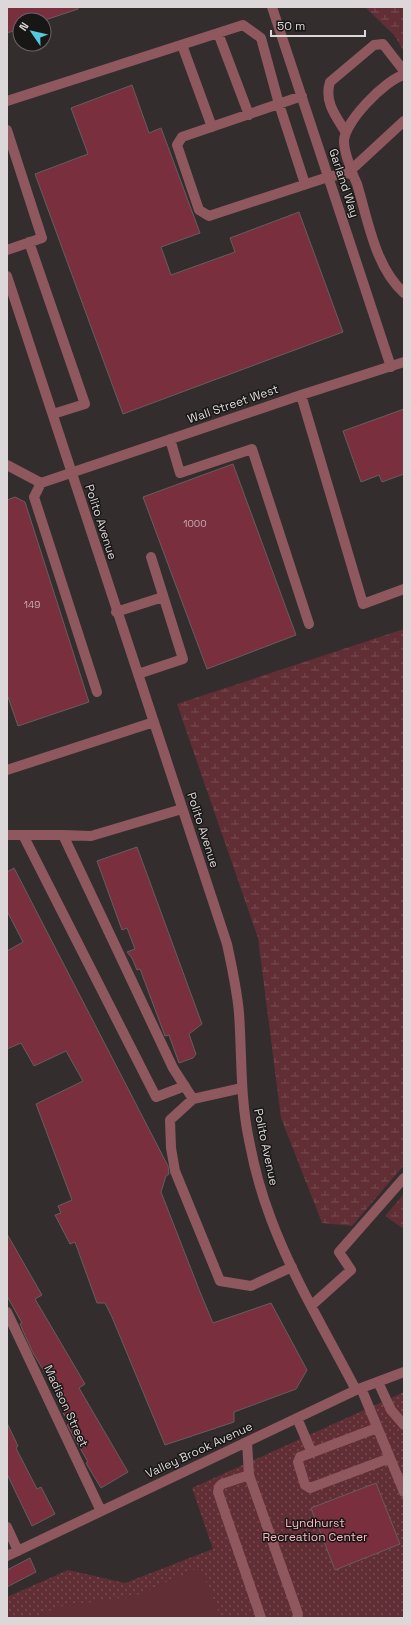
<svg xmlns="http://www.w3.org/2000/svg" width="411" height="1625" viewBox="0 0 411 1625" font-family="'Space Grotesk',sans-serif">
<defs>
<pattern id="green-dots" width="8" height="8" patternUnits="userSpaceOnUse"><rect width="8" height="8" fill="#612e36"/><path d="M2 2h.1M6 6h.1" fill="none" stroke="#774c52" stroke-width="1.8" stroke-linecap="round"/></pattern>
<pattern id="wetland-marsh" width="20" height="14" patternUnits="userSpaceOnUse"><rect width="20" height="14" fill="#612e36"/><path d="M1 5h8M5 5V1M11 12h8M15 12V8" fill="none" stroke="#774c52"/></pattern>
</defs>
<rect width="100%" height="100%" fill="#332d2e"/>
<path fill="url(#green-dots)" d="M 404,1392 L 404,1618 L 7,1618 L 7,1597 L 68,1570 L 125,1583 L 213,1549 L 192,1488 Z"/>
<path fill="url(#wetland-marsh)" d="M 365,7 L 404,7 L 404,52 L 395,36 Z
M 404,629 L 404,1165 L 352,1226 L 322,1223 L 281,1118 L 258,938 L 177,704 Z
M 404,1194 L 404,1229 L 385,1216 Z"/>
<path fill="#612e36" d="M 200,1567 L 221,1618 L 36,1618 L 57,1607 L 135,1596 Z"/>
<path fill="#7a2f3e" stroke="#655e5e" d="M 7,7 L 78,7 L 78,9 L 45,20 L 20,20 L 20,29 L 7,33 Z
M 132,85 L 149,133 L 161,128 L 200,233 L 161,247 L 171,275 L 235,252 L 230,238 L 299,212 L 343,332 L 123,414 L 35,174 L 88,154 L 71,108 Z
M 404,409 L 404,474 L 382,482 L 379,475 L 361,482 L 343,431 Z
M 233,464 L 296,635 L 207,669 L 143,497 Z
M 15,497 L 25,502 L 89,702 L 18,726 L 7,694 L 7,500 Z
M 137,847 L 202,1024 L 189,1034 L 196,1054 L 193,1058 L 179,1063 L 169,1035 L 165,1036 L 140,969 L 137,970 L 132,958 L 127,952 L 135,949 L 127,928 L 122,930 L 97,861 Z
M 14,868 L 168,1166 L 169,1174 L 166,1176 L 161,1192 L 200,1292 L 213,1323 L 271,1303 L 307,1370 L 296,1389 L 234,1412 L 234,1422 L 165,1445 L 112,1317 L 105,1303 L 97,1303 L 75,1242 L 70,1244 L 55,1215 L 61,1213 L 58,1206 L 72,1200 L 36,1104 L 83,1081 L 66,1051 L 34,1066 L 21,1043 L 7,1049 L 7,951 L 23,942 L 7,911 L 7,872 Z
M 7,1234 L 42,1295 L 35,1299 L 85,1384 L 79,1388 L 128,1472 L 101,1488 L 86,1463 L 88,1462 L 67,1425 L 70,1423 L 63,1413 L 67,1410 L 32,1351 L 20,1324 L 22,1323 L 7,1296 Z
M 7,1423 L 18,1446 L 16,1448 L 37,1489 L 41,1487 L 55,1514 L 32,1526 L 7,1474 Z
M 376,1483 L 400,1544 L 335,1570 L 311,1508 Z
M 30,1558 L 36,1572 L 7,1587 L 7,1570 Z"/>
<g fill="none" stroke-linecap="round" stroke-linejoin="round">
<path stroke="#8f585f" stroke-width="10" d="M 272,7 L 391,367
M 218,33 L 249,115
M 182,45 L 212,127
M 302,96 L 182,137 L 177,145 L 199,210 L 209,216 L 328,177 L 347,173 L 353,175 L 357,184 C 368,220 375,267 404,293
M 7,101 L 243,25 L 261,38 L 279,104 L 305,184
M 7,130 L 42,238 L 7,250
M 345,131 C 335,115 324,101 330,82 L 374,45 L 383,44 L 404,71
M 351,170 L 404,121
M 353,175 C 350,165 344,153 344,142 C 343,123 386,79 404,75
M 29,242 L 85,404 L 53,414
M 7,276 L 227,944 C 232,967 237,990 239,1013 C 242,1055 240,1098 249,1140 C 254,1167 261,1193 271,1219 C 293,1278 327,1334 356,1390
M 301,395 L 363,604 L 404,589
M 170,439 L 180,473 L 252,449 L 309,624
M 7,465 L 41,483 L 301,395 L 404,362
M 41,483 L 34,497 L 97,692
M 116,612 L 163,597
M 138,674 L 183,659 L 151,557
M 7,770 L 154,722
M 7,835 L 63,835 L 173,1068 L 193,1099 L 242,1088
M 23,835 L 156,1097 L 185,1086
M 63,835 L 91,836 L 182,809
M 193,1099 L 170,1120 L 171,1148 L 175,1171 L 220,1281 L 251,1286 L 292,1267
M 312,1305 L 351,1270 L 339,1252 L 404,1178
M 7,1312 L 101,1511
M 378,1382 L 391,1410 L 404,1425
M 361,1388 L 404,1492
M 297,1418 L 312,1453
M 377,1428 L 300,1457 L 298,1462 L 305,1485 L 310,1488 L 390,1458
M 247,1442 L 249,1475 L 298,1614 L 297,1618
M 249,1475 L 222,1484 L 219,1487 L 218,1492 L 261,1618
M 7,1527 L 18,1551
M 7,1556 L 356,1390 L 404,1372"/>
</g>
<g text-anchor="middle" stroke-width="3" stroke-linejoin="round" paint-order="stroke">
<g font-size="10" fill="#c4aeb2">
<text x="195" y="527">1000</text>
<text x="32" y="608">149</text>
</g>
<g font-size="12" fill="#dcd8d9" stroke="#191616">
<text transform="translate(344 183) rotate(72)" y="4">Garland Way</text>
<text transform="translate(233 404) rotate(-19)" y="4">Wall Street West</text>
<text transform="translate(101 522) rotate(72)" y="4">Polito Avenue</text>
<text transform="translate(203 830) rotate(72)" y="4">Polito Avenue</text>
<text transform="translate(266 1147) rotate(78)" y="4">Polito Avenue</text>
<text transform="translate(66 1406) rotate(65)" y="4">Madison Street</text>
<text transform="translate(199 1450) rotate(-25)" y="4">Valley Brook Avenue</text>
</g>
<g font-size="12" fill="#fdb7c0" stroke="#191616">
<text x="315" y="1527">Lyndhurst<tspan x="315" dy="14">Recreation Center</tspan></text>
</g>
</g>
<rect width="411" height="1625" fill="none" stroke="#dcd8d9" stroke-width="16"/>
<g transform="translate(32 32) rotate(304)"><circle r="19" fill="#191616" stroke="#676464"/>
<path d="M0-3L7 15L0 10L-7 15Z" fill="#54cade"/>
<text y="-6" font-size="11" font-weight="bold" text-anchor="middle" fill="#dcd8d9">N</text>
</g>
<path d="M271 30v6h94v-6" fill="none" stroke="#dcd8d9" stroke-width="2"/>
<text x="277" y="30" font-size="12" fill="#dcd8d9" stroke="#191616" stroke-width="3" paint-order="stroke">50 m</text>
</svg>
